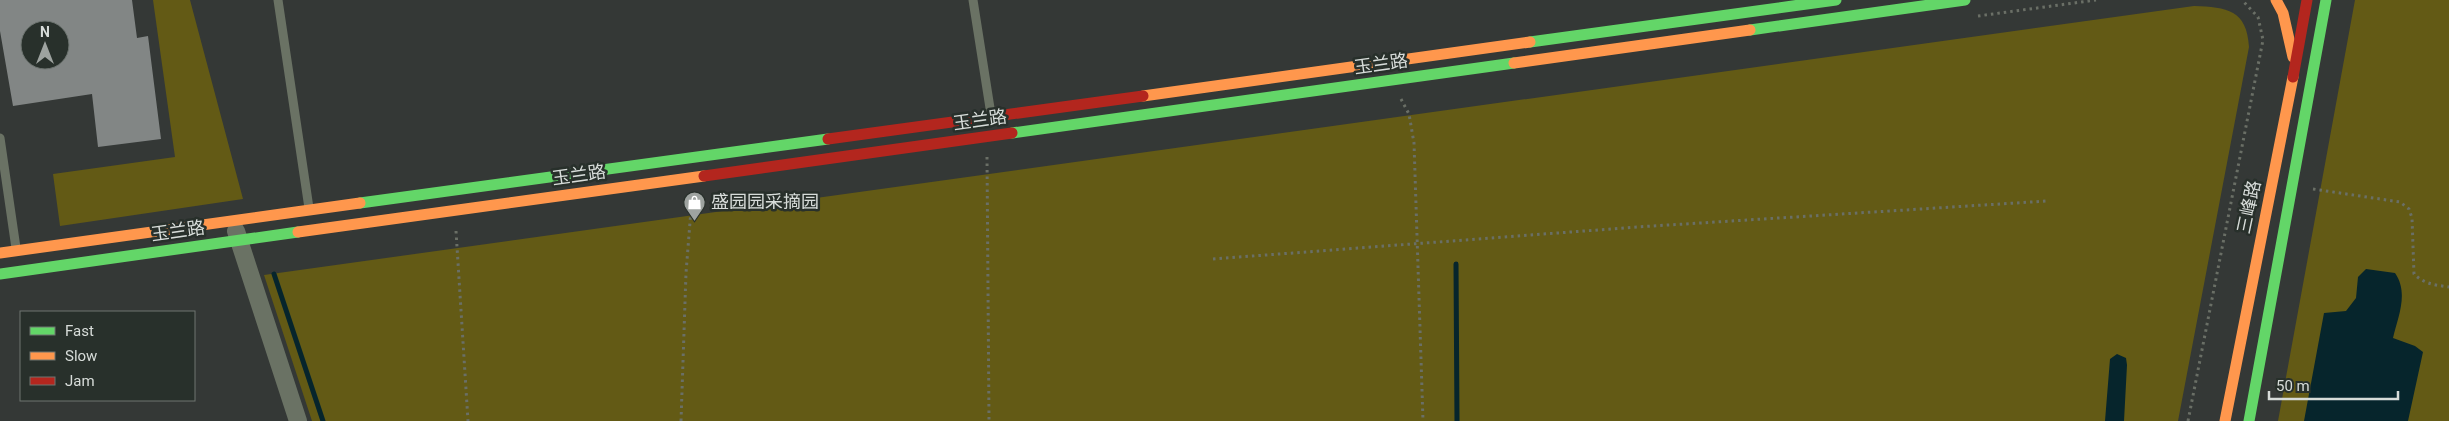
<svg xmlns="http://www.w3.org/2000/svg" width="2449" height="421" viewBox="0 0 2449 421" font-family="Roboto,'Noto Sans SC',sans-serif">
<rect width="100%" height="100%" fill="#343836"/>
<path fill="#635a15" d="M 153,0 L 190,0 L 243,199 L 60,226 L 53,174 L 175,157 Z
M 2355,0 L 2449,0 L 2449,421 L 2278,421 Z
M 2194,6 C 2227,7 2247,10 2249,47 L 2178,421 L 312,421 L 264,275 Z"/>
<path fill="#06252c" d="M 2366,269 L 2395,273 C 2409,293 2398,317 2393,338 L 2415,346 L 2423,352 L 2408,421 L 2304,421 L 2324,313 L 2346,311 L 2356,298 L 2358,277 Z
M 2117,354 L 2126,358 L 2127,365 L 2124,421 L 2105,421 L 2110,359 Z"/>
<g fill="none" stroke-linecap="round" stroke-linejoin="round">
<path stroke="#06252c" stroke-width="5" d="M 1456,264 L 1457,421
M 274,274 L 323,421"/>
</g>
<path fill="#828685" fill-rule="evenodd" d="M 0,0 L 132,0 L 137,38 L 148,36 L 161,139 L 98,147 L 92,94 L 13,106 L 0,31 ZM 30,30 L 60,30 L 60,60 L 30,60 Z"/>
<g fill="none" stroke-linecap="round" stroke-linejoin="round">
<path stroke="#6a6f66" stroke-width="3" stroke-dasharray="2.5 4" stroke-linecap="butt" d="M 1978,16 L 2096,0
M 1401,99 L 1409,114 L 1414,143 L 1423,421
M 987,157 L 989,421
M 2313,189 L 2400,202 L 2409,209 L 2412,218 L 2414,274 C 2424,284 2435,285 2449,287
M 456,231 L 468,421
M 1213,259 L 1637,227 L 2047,201
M 681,421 L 686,273 L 692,197
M 2188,421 L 2263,40 L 2258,17 L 2242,0"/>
<path stroke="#6a7264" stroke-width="9" d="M 278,0 L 309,208
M 973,0 L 990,108 L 988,115
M 0,138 L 16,248"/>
<path stroke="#6a7264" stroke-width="18" d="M 236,231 L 298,421"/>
<path stroke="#63d668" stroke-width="11" d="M 1750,30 L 1965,0
M 1530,42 L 1836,0
M 1012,133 L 1514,63
M 360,203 L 828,139
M 0,274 L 298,232
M 2249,421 L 2326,0"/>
<path stroke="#ff974d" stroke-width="11" d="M 2276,0 L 2283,13 L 2293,57
M 1514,63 L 1750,30
M 1143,96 L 1530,42
M 298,232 L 704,176
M 0,253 L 360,203
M 2225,421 L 2293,77"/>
<path stroke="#b3261e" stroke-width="11" d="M 2293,77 L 2307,0
M 828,139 L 1143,96
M 704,176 L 1012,133"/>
</g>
<defs>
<symbol id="shop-pin" viewBox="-11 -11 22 30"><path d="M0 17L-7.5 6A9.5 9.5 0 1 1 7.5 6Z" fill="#9ea3a0" stroke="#28302b"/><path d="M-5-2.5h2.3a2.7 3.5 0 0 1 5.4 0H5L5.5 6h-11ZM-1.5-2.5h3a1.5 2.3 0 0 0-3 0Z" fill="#fff"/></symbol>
</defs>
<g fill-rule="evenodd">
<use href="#shop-pin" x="682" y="190" width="25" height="34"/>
</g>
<g text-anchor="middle" stroke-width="5" stroke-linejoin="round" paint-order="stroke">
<g font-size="18" fill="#d7dcd9" stroke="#28302b">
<text transform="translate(1381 64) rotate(-8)" y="6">玉兰路</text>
<text transform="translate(980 120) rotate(-8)" y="6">玉兰路</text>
<text transform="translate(579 175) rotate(-8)" y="6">玉兰路</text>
<text transform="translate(2249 207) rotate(-78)" y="6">三峰路</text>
<text transform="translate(178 231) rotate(-8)" y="6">玉兰路</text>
</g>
<g font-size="18" fill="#d7dcd9" stroke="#28302b" text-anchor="start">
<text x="711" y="208">盛园园采摘园</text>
</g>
</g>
<rect x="20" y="311" width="175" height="90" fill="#28302b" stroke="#6e7571"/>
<rect x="30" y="327" width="25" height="8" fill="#63d668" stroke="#6e7571"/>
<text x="65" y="336" font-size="15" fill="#d7dcd9">Fast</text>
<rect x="30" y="352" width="25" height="8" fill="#ff974d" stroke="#6e7571"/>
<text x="65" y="361" font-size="15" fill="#d7dcd9">Slow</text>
<rect x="30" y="377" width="25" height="8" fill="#b3261e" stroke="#6e7571"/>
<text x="65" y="386" font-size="15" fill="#d7dcd9">Jam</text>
<g transform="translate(45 45)"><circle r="24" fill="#28302b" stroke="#6e7571"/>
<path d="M0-4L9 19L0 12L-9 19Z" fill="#9ea3a0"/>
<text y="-8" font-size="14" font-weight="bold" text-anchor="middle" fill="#d7dcd9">N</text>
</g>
<path d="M2269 391v8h129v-8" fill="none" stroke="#d7dcd9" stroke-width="2.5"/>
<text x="2276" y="391" font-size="15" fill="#d7dcd9" stroke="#28302b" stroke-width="4" paint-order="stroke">50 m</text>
</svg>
